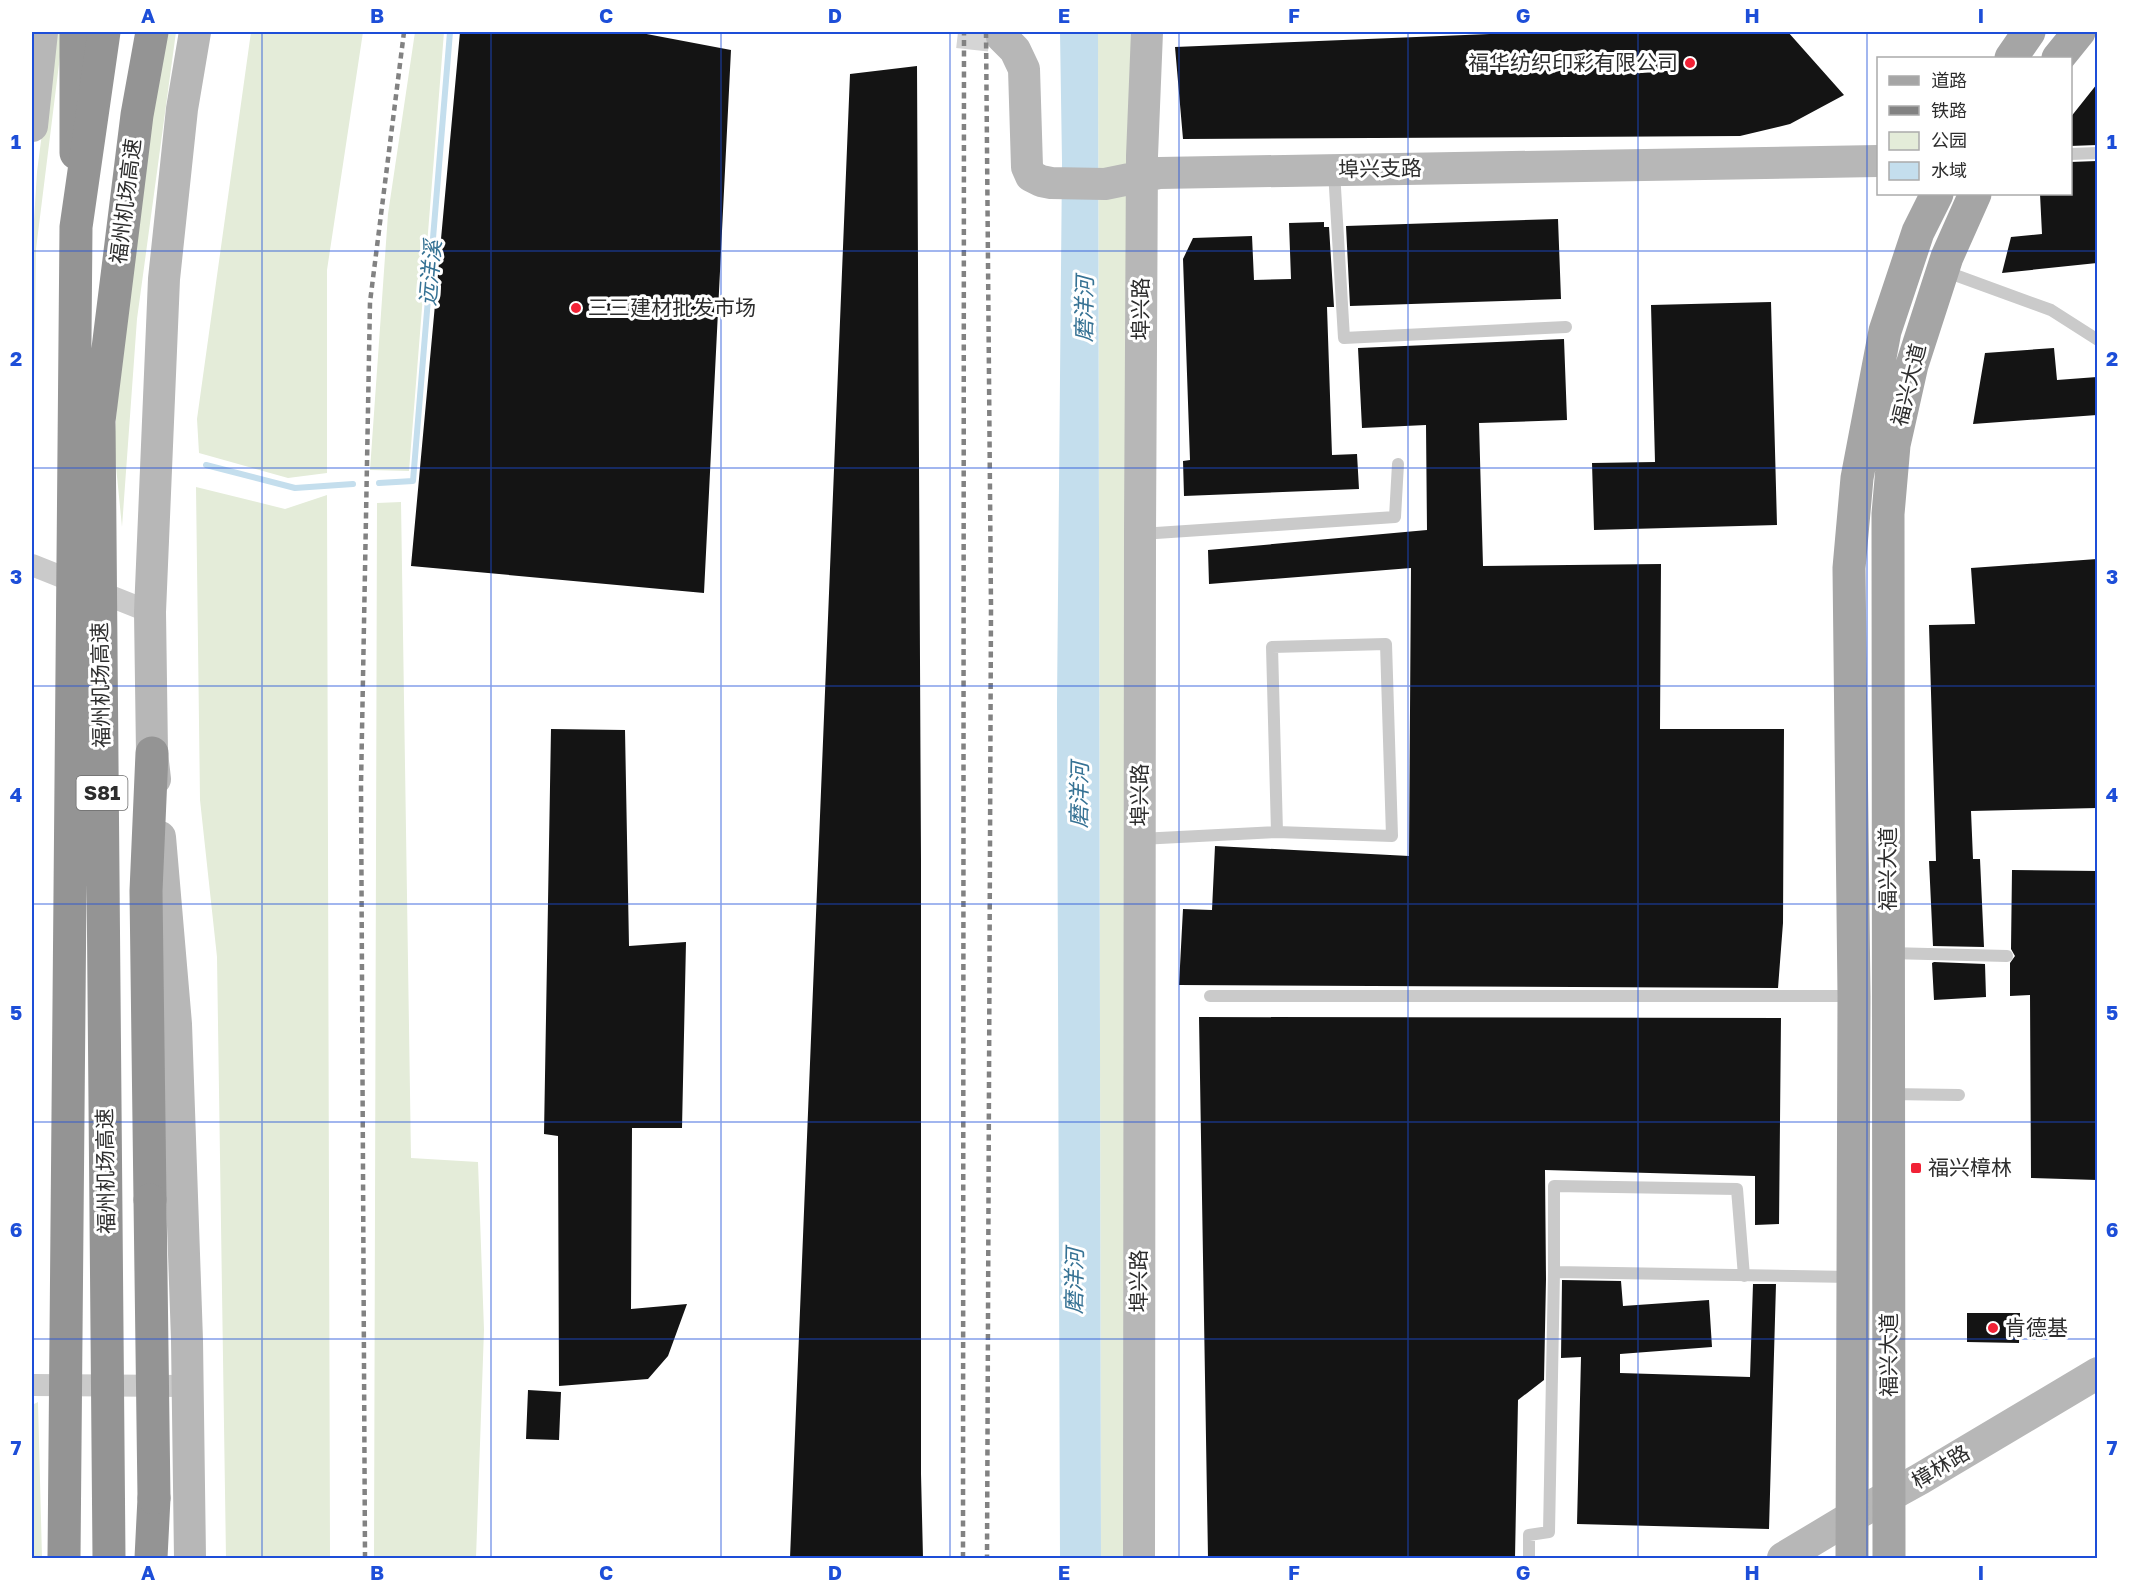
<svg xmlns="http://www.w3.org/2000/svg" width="2129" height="1590" viewBox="0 0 2129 1590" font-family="'Golos Text','Noto Sans SC',sans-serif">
<rect width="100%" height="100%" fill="#fff"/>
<path fill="#e4ecd9" d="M 55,32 L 63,32 L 36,249 L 32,522 L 32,252 L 37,172 Z
M 164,32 L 176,32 L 137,319 L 122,527 L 114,446 L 128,256 Z
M 251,32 L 363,32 L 327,270 L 327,473 L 288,478 L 199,453 L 197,419 Z
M 415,32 L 444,32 L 409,471 L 370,470 L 388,214 Z
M 1098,32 L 1140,32 L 1134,1558 L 1101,1558 Z
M 196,487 L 285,509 L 327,495 L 330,1558 L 226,1558 L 217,957 L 200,800 Z
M 401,502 L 411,1158 L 478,1162 L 484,1330 L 476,1558 L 374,1558 L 377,503 Z
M 38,1402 L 42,1558 L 32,1558 L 32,1405 Z"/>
<path fill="#c4deed" d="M 1060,32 L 1098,32 L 1101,1558 L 1060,1558 L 1057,702 L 1062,162 Z"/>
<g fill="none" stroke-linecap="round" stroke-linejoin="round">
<path stroke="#c4deed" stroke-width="6" d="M 206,465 L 295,488 L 353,484
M 379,483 L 413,481 L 450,32"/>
</g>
<path fill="#141414" d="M 460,32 L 636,32 L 731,50 L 704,593 L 411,566 Z
M 1535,32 L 1788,32 L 1844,95 L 1790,124 L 1740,136 L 1183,139 L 1175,47 Z
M 917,66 L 921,859 L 921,1474 L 923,1558 L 790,1558 L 850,74 Z
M 2097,84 L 2097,145 L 2070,146 L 2070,118 Z
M 2097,161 L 2097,263 L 2002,273 L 2011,237 L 2042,234 L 2040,194 L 2070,194 L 2070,162 Z
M 1558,219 L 1561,299 L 1350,306 L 1346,226 Z
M 1324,222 L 1324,227 L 1329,227 L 1334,307 L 1327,307 L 1332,455 L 1357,454 L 1359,489 L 1184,496 L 1183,461 L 1190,460 L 1183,259 L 1193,238 L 1252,236 L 1254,280 L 1291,279 L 1289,223 Z
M 1771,302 L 1777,525 L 1594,530 L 1592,463 L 1655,462 L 1651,305 Z
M 1564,339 L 1567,420 L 1479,423 L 1483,566 L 1661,564 L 1660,729 L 1784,729 L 1783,923 L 1778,988 L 1179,985 L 1183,909 L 1212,910 L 1215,846 L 1409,856 L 1411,568 L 1209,584 L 1208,550 L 1427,530 L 1426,425 L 1362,428 L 1358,348 Z
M 2054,348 L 2057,380 L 2097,377 L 2097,415 L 1973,424 L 1985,353 Z
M 2097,559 L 2097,808 L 1971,811 L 1973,859 L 1980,859 L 1984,947 L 1933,946 L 1929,861 L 1936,861 L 1929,625 L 1975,624 L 1971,568 Z
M 551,729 L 625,730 L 629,946 L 686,942 L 682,1128 L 632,1128 L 631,1309 L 687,1304 L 668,1356 L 648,1379 L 559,1386 L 558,1136 L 544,1134 Z
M 2012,870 L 2097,871 L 2097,1180 L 2031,1178 L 2030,995 L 2010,996 L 2010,963 L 2015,956 L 2011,949 Z
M 1934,962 L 1985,964 L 1986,997 L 1934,1000 L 1932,963 Z
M 1199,1017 L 1781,1018 L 1779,1224 L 1755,1225 L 1755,1176 L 1545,1170 L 1546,1279 L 1544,1380 L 1518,1400 L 1515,1558 L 1208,1558 Z
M 1562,1280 L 1621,1281 L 1623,1306 L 1709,1300 L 1712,1347 L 1620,1354 L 1620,1373 L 1750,1377 L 1753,1284 L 1776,1284 L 1769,1529 L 1577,1524 L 1581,1357 L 1561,1358 Z
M 1967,1313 L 2020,1313 L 2019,1343 L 1967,1342 Z
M 528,1390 L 561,1392 L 559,1440 L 526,1439 Z"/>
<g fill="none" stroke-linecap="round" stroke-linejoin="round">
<path stroke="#d5d5d5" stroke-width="32" stroke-dasharray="32 16" stroke-linecap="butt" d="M 958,32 L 1002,37"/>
<path stroke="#cacaca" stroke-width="12" d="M 2070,154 L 2098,153
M 1334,171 L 1344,338 L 1566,327
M 1944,271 L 2051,310 L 2098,340
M 1141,534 L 1395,517 L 1398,464
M 1386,644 L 1392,836 L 1277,832 L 1272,647 Z
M 1140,839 L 1277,832
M 1889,953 L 2007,956
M 1210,996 L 1852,996
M 1889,1094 L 1959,1095
M 1554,1272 L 1554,1186 L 1737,1189 L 1744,1276
M 1529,1558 L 1529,1535 L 1549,1532 L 1554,1272 L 1851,1277"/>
<path stroke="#cacaca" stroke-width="22" d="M 32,565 L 150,612
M 32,1385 L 187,1386"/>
<path stroke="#b7b7b7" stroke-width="32" d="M 1002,37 L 1015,50 L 1024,69 L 1027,167 L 1031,176 L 1041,181 L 1051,183 L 1105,184 L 1159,173 L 1878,161
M 32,126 L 42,32
M 155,779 L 152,753 L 150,612 L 164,279 L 182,109 L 195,32
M 160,837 L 176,1024 L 187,1340 L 190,1558
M 1139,1558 L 1140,534 L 1142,156 L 1147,32
M 1783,1558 L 1853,1516 L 1920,1479 L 2098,1373"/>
<path stroke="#a5a5a5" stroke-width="33" d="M 2011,58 L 2029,32
M 2058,58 L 2079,32
M 1852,1558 L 1854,996 L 1849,568 L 1857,478 L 1885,331 L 1918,232 L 1937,194
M 1889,1558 L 1888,514 L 1894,445 L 1912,365 L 1947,257 L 1975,194"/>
<path stroke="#949494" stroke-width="33" d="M 76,32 L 76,153
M 150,1200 L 146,891 L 152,753
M 151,1558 L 154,1498"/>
<path stroke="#828282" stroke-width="4.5" stroke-dasharray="6 4.5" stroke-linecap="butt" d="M 986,32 L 991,607 L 987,1558
M 365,1558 L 361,785 L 370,302 L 404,32
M 963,1558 L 964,32"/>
<path stroke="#949494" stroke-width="33" d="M 150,1200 L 154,1498
M 64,1558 L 76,227 L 104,32
M 109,1558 L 99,421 L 137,115 L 152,32"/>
</g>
<path fill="none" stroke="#1d4ed8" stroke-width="1.5" stroke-opacity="0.55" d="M 262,32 L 262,1558M 491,32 L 491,1558M 721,32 L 721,1558M 950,32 L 950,1558M 1179,32 L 1179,1558M 1408,32 L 1408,1558M 1638,32 L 1638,1558M 1867,32 L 1867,1558M 32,251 L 2098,251M 32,468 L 2098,468M 32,686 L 2098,686M 32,904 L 2098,904M 32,1122 L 2098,1122M 32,1339 L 2098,1339"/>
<g fill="#f12236" stroke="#fff" stroke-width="2">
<circle cx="1690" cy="63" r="6"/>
<circle cx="576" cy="308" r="6"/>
<rect x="1910" y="1162" width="12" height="12" rx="3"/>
<circle cx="1993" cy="1328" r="6"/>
</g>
<g text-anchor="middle" stroke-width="6" stroke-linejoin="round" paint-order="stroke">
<rect fill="#fff" stroke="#6c6c6c" stroke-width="1.5" x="76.5" y="776" width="51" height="34" rx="4.5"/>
<g font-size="20" font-weight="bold" fill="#2d2d2d">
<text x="102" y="800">S81</text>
</g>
<g font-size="21" fill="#2d2d2d" stroke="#fff" text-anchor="start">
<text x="1678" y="70" text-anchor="end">福华纺织印彩有限公司</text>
<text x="588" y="315">三三建材批发市场</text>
<text x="1928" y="1175">福兴樟林</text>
<text x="2005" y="1335">肯德基</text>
</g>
<g font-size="21" fill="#2d2d2d" stroke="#fff">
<text transform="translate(1380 169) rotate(-1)" y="7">埠兴支路</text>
<text transform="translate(126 201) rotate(-83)" y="7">福州机场高速</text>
<text transform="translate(1141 309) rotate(-90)" y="7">埠兴路</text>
<text transform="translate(1909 385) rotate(-76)" y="7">福兴大道</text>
<text transform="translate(101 685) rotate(-91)" y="7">福州机场高速</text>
<text transform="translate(1140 795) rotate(-90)" y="7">埠兴路</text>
<text transform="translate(1888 869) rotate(-90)" y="7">福兴大道</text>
<text transform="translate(106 1171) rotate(-91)" y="7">福州机场高速</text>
<text transform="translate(1139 1281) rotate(-90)" y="7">埠兴路</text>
<text transform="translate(1889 1355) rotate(-90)" y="7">福兴大道</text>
<text transform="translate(1941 1467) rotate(-31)" y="7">樟林路</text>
</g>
<g font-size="22" font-style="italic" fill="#367294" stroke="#fff">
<text transform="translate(430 273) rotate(-85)" y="8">远洋溪</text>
<text transform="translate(1084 309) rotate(-89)" y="8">磨洋河</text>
<text transform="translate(1079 795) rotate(-89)" y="8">磨洋河</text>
<text transform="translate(1074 1281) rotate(-89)" y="8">磨洋河</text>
</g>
</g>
<rect width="2129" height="1590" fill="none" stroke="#ffffff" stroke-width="66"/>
<rect x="1877" y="57" width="195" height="138" fill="#ffffff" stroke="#ababab" stroke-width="1.5"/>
<rect x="1889" y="76" width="30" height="9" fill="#a5a5a5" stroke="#ababab" stroke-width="1.5"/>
<text x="1931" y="87" font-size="18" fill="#2d2d2d">道路</text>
<rect x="1889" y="106" width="30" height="9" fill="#828282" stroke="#ababab" stroke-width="1.5"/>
<text x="1931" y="117" font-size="18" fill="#2d2d2d">铁路</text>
<rect x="1889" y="132" width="30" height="18" fill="#e4ecd9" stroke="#ababab" stroke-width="1.5"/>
<text x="1931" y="147" font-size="18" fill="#2d2d2d">公园</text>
<rect x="1889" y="162" width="30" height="18" fill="#c4deed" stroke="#ababab" stroke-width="1.5"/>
<text x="1931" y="177" font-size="18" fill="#2d2d2d">水域</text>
<rect x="33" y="33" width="2063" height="1524" fill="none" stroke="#1d4ed8" stroke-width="2"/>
<g font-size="20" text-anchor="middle" font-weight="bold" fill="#1d4ed8">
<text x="148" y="23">A</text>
<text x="377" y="23">B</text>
<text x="606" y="23">C</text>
<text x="835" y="23">D</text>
<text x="1064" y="23">E</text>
<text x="1294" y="23">F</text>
<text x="1523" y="23">G</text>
<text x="1752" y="23">H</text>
<text x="1981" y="23">I</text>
<text x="16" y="149">1</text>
<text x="2112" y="149">1</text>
<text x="16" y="366">2</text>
<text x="2112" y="366">2</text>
<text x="16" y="584">3</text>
<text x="2112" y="584">3</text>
<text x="16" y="802">4</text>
<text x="2112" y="802">4</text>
<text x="16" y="1020">5</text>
<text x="2112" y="1020">5</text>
<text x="16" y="1237">6</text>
<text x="2112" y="1237">6</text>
<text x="16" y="1455">7</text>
<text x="2112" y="1455">7</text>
<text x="148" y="1580">A</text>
<text x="377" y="1580">B</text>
<text x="606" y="1580">C</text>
<text x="835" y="1580">D</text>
<text x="1064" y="1580">E</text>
<text x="1294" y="1580">F</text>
<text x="1523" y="1580">G</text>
<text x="1752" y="1580">H</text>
<text x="1981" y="1580">I</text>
</g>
</svg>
